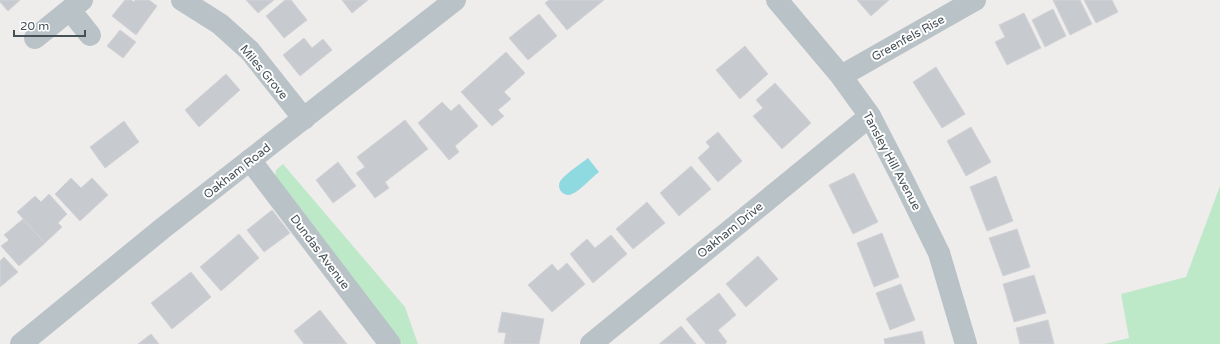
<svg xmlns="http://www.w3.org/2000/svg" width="1220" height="344" viewBox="0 0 1220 344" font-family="'Varela Round',sans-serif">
<rect width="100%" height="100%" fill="#efecec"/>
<path fill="#bee9c9" d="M 283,164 L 405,307 L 418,344 L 402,344 L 278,186 L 275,176 L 276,170 Z
M 1220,186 L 1220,344 L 1104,344 L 1129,338 L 1121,294 L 1186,277 Z"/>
<path fill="#8fdae1" d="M 588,158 L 599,172 C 591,178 581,190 572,194 C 564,198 555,188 561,180 C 568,172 579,165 588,158 Z"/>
<path fill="#c7cace" stroke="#d1d3d7" d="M 0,0 L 20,0 L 8,11 L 0,2 Z
M 125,0 L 131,0 L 134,2 L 135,0 L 149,0 L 157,6 L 136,35 L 112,16 Z
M 246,0 L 274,0 L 258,13 Z
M 285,0 L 291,0 L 307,20 L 284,38 L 266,16 Z
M 342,0 L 368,0 L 352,13 Z
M 549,0 L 604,0 L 567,30 L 545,3 Z
M 857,0 L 889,0 L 871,16 Z
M 1053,0 L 1080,0 L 1092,24 L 1070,35 Z
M 1084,0 L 1112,0 L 1118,12 L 1096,23 Z
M 1053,9 L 1066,36 L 1045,47 L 1032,20 Z
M 1024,13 L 1041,48 L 1007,65 L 995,42 L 1005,37 L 999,25 Z
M 539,14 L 557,36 L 528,60 L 509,38 Z
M 120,30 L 136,42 L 123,58 L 107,46 Z
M 304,38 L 312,48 L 323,39 L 332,50 L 300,76 L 283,55 Z
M 745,46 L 768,74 L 740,99 L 716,70 Z
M 506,52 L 525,73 L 504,92 L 511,99 L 498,110 L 504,116 L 492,126 L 461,92 Z
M 936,67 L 965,114 L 942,128 L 913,82 Z
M 226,74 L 240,90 L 199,127 L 185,110 Z
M 775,83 L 811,123 L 782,149 L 753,116 L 763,108 L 756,100 Z
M 442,102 L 451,111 L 459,104 L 478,126 L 455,146 L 459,152 L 449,160 L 418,123 Z
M 405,120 L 428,149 L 385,182 L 389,188 L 375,198 L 356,173 L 365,167 L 357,157 Z
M 124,121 L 139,142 L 105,168 L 90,147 Z
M 971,127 L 991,162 L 966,176 L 947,141 Z
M 718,132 L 742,161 L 718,182 L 698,158 L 710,147 L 706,142 Z
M 338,162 L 356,186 L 333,203 L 316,180 Z
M 691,166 L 711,189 L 679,216 L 660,193 Z
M 854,173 L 878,222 L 853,234 L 829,185 Z
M 996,176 L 1013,221 L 987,231 L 970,187 Z
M 71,178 L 81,188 L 92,178 L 108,195 L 80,221 L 55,194 Z
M 49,194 L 67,214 L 58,223 L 62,227 L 45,243 L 17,212 L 35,196 L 41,202 Z
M 647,202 L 665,223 L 633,249 L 616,229 Z
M 272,210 L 290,233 L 264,252 L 247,230 Z
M 23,219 L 45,243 L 19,266 L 1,246 L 9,240 L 4,235 Z
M 1017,229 L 1030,267 L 1003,276 L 989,238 Z
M 882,233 L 899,277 L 874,287 L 857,243 Z
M 239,234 L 259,258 L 221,291 L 200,267 Z
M 611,235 L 627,254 L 593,283 L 570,254 L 587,239 L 595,248 Z
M 758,256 L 778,279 L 746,307 L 726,284 Z
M 4,257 L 18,272 L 0,287 L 0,261 Z
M 567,263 L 585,284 L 552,312 L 528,285 L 552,264 L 558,271 Z
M 191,272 L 211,297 L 172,329 L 151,303 Z
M 1034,275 L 1046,313 L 1014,322 L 1003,284 Z
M 901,284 L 915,320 L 890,330 L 876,293 Z
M 719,293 L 736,315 L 718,330 L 727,342 L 725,344 L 706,344 L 686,319 Z
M 320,310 L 347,344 L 304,344 L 294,331 Z
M 502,312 L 544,319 L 539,344 L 504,344 L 506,333 L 498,332 Z
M 1048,320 L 1054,344 L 1020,344 L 1016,328 Z
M 681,326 L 696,344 L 659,344 Z
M 922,331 L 925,344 L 885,344 L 884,339 Z
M 151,334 L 159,344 L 138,344 Z"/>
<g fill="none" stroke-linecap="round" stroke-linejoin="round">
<path stroke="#b9c2c7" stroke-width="22" d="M 182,0 L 220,24 L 250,51 L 304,119
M 777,0 L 841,76 L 870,116 L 904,182 L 939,253 L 966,344
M 70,10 L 90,35
M 35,38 L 82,0
M 841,76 L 975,0
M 250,160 L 390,344
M 591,344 L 870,116"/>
<path stroke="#b9c2c7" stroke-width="22" d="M 21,344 L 163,228 L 455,0"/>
</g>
<g text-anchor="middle" stroke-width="4" stroke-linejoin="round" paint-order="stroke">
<g font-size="12" fill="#465157" stroke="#fff">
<text transform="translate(908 38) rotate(-29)" y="4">Greenfels Rise</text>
<text transform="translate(264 72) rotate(50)" y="4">Miles Grove</text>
<text transform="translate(892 161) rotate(62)" y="4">Tansley Hill Avenue</text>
<text transform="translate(237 171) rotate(-38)" y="4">Oakham Road</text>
<text transform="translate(730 230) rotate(-39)" y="4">Oakham Drive</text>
<text transform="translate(320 252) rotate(53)" y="4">Dundas Avenue</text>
</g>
</g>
<path d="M14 30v6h71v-6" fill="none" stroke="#465157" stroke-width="2"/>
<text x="20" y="30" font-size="12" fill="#465157" stroke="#ffffff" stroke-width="3" paint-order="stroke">20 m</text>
</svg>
